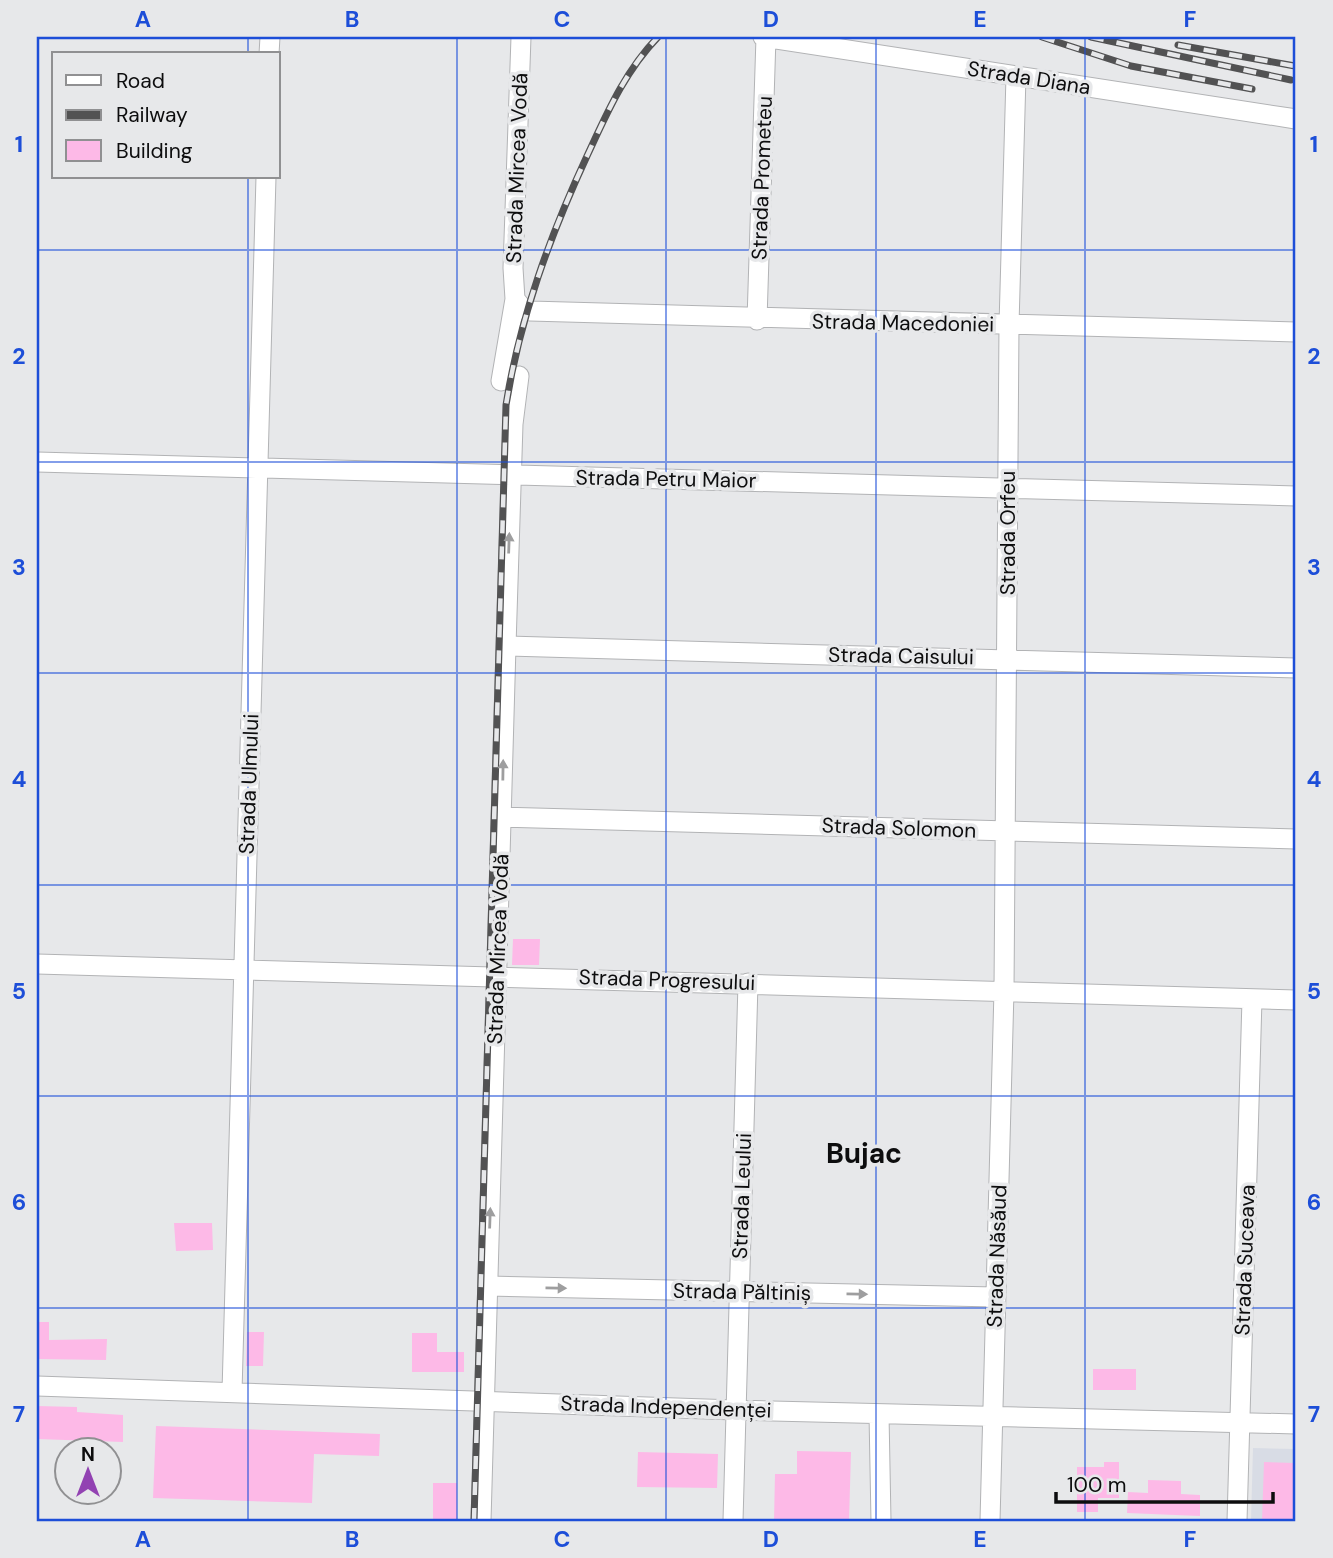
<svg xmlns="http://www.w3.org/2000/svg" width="1333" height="1558" viewBox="0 0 1333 1558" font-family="'DM Sans',sans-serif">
<rect width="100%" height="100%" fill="#e7e8ea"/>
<path fill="#d8dce5" d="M 1253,1448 L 1296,1449 L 1296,1521 L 1251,1521 Z"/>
<path fill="#fdb9e7" d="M 513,939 L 540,939 L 539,965 L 512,965 Z
M 174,1223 L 212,1223 L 213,1250 L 176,1251 Z
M 37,1322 L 49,1322 L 49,1340 L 107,1339 L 106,1360 L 37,1359 Z
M 247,1332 L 264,1332 L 263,1366 L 246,1366 Z
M 412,1333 L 437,1333 L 437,1352 L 464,1352 L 464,1372 L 412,1372 Z
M 1093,1369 L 1136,1369 L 1136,1390 L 1093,1390 Z
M 37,1406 L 77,1407 L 77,1412 L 123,1415 L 123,1442 L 37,1439 Z
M 156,1426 L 380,1434 L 379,1456 L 314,1454 L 312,1503 L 153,1498 Z
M 797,1451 L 851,1452 L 849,1521 L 774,1521 L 775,1474 L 797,1474 Z
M 638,1452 L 718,1454 L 717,1488 L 637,1487 Z
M 1104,1462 L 1119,1462 L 1119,1498 L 1098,1498 L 1098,1512 L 1077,1512 L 1077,1467 L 1104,1467 Z
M 1264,1462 L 1294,1463 L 1296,1489 L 1293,1521 L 1262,1521 Z
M 1148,1480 L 1181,1481 L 1181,1494 L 1200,1495 L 1200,1516 L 1127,1513 L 1128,1492 L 1148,1493 Z
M 433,1483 L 457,1483 L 457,1521 L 433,1521 Z"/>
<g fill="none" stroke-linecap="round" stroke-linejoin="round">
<defs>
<path id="minor" d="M 763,37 L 1296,119
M 269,54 L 270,37
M 515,299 L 523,309 L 530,311 L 1296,332
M 757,320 L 766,37
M 501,381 L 515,299 L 513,268 L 521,37
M 37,462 L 1296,496
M 506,646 L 1296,668
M 502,817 L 1296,839
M 37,964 L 1296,1000
M 488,1286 L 995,1297
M 37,1386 L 735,1410 L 1296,1424
M 232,1392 L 266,177
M 879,1414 L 881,1521
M 481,1521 L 506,646 L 513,424 L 519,376
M 733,1521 L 748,983
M 990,1521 L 1004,990 L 1009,325 L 1016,76
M 1237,1521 L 1252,999"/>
</defs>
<use href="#minor" stroke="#b2b3b5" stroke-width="21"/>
<use href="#minor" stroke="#fff" stroke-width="19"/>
<defs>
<path id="rail" d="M 1042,37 L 1131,66 L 1252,89
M 1091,37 L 1291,80
M 1178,45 L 1295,66
M 474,1521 L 506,405 C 520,317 550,236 587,156 C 607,113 625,71 658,37"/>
</defs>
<use href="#rail" stroke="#525253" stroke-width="7"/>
<use href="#rail" stroke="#e7e8ea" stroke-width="4.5" stroke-dasharray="13" stroke-linecap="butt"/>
</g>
<defs><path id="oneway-solid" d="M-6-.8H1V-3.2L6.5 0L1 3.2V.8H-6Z" transform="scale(1.75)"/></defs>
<g fill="#9e9e9f">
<use href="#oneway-solid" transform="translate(509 543) rotate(-88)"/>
<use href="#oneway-solid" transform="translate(503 770) rotate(-89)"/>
<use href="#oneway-solid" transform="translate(490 1218) rotate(-88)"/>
<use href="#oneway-solid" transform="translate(556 1288) rotate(1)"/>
<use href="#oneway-solid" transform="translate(857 1294) rotate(1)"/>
</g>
<path fill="none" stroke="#1d4ed8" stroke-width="2" stroke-opacity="0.55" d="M 248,37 L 248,54M 457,37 L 457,1521M 666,37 L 666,1521M 876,37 L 876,1521M 1085,37 L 1085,1521M 248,177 L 248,1521M 37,250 L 1296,250M 37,462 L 1296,462M 37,673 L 1296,673M 37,885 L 1296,885M 37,1096 L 1296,1096M 37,1308 L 1296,1308"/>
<g text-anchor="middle" stroke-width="7" stroke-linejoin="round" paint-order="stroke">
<g font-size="21" fill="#0d0d0e" stroke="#e7e8ea">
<text transform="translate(1029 78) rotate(9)" y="7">Strada Diana</text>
<text transform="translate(517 168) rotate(-88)" y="7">Strada Mircea Vodă</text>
<text transform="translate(762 178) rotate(-88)" y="7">Strada Prometeu</text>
<text transform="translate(903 323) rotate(1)" y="7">Strada Macedoniei</text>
<text transform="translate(666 479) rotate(1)" y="7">Strada Petru Maior</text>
<text transform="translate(1008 533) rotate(-90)" y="7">Strada Orfeu</text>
<text transform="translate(901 656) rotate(1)" y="7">Strada Caisului</text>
<text transform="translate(249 784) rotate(-88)" y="7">Strada Ulmului</text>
<text transform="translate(899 828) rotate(2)" y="7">Strada Solomon</text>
<text transform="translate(498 949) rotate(-88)" y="7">Strada Mircea Vodă</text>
<text transform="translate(667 980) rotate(2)" y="7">Strada Progresului</text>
<text transform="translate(742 1196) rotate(-88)" y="7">Strada Leului</text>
<text transform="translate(997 1256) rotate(-88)" y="7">Strada Năsăud</text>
<text transform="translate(1245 1260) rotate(-88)" y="7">Strada Suceava</text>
<text transform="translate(742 1292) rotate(1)" y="7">Strada Păltiniș</text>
<text transform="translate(666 1407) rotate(2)" y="7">Strada Independenței</text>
</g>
<g font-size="28" font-weight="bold" fill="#0d0d0e" stroke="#e7e8ea">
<text x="864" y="1163">Bujac</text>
</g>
</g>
<rect width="1333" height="1558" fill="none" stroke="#e7e8ea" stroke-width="77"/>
<rect x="52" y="52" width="228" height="126" fill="#e7e8ea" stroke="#909092" stroke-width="2"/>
<rect x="66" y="75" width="35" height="10" fill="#ffffff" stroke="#909092" stroke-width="2"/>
<text x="116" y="88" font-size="21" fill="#0d0d0e">Road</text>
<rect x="66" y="110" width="35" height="10" fill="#525253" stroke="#909092" stroke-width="2"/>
<text x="116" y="122" font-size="21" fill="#0d0d0e">Railway</text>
<rect x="66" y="140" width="35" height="21" fill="#fdb9e7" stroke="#909092" stroke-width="2"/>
<text x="116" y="158" font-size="21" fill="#0d0d0e">Building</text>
<g transform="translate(88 1471)"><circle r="33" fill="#e7e8ea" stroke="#909092" stroke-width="2"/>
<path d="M0-5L12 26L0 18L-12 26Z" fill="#9242b2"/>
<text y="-10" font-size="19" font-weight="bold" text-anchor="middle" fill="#0d0d0e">N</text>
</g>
<path d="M1056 1492v10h217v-10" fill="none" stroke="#0d0d0e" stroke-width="3.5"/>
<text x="1067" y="1492" font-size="21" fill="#0d0d0e" stroke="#e7e8ea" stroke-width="5" paint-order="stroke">100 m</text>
<rect x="38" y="38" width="1256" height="1482" fill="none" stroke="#1d4ed8" stroke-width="2.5"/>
<g font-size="23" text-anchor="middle" font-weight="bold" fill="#1d4ed8">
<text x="143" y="27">A</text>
<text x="352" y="27">B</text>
<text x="562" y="27">C</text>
<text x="771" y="27">D</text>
<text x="980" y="27">E</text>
<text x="1190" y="27">F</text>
<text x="19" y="152">1</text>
<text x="1314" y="152">1</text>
<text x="19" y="364">2</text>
<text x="1314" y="364">2</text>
<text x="19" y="575">3</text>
<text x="1314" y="575">3</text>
<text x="19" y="787">4</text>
<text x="1314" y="787">4</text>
<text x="19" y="999">5</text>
<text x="1314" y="999">5</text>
<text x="19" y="1210">6</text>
<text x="1314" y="1210">6</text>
<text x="19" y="1422">7</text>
<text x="1314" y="1422">7</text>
<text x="143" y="1547">A</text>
<text x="352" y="1547">B</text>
<text x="562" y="1547">C</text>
<text x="771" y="1547">D</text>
<text x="980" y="1547">E</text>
<text x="1190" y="1547">F</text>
</g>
</svg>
